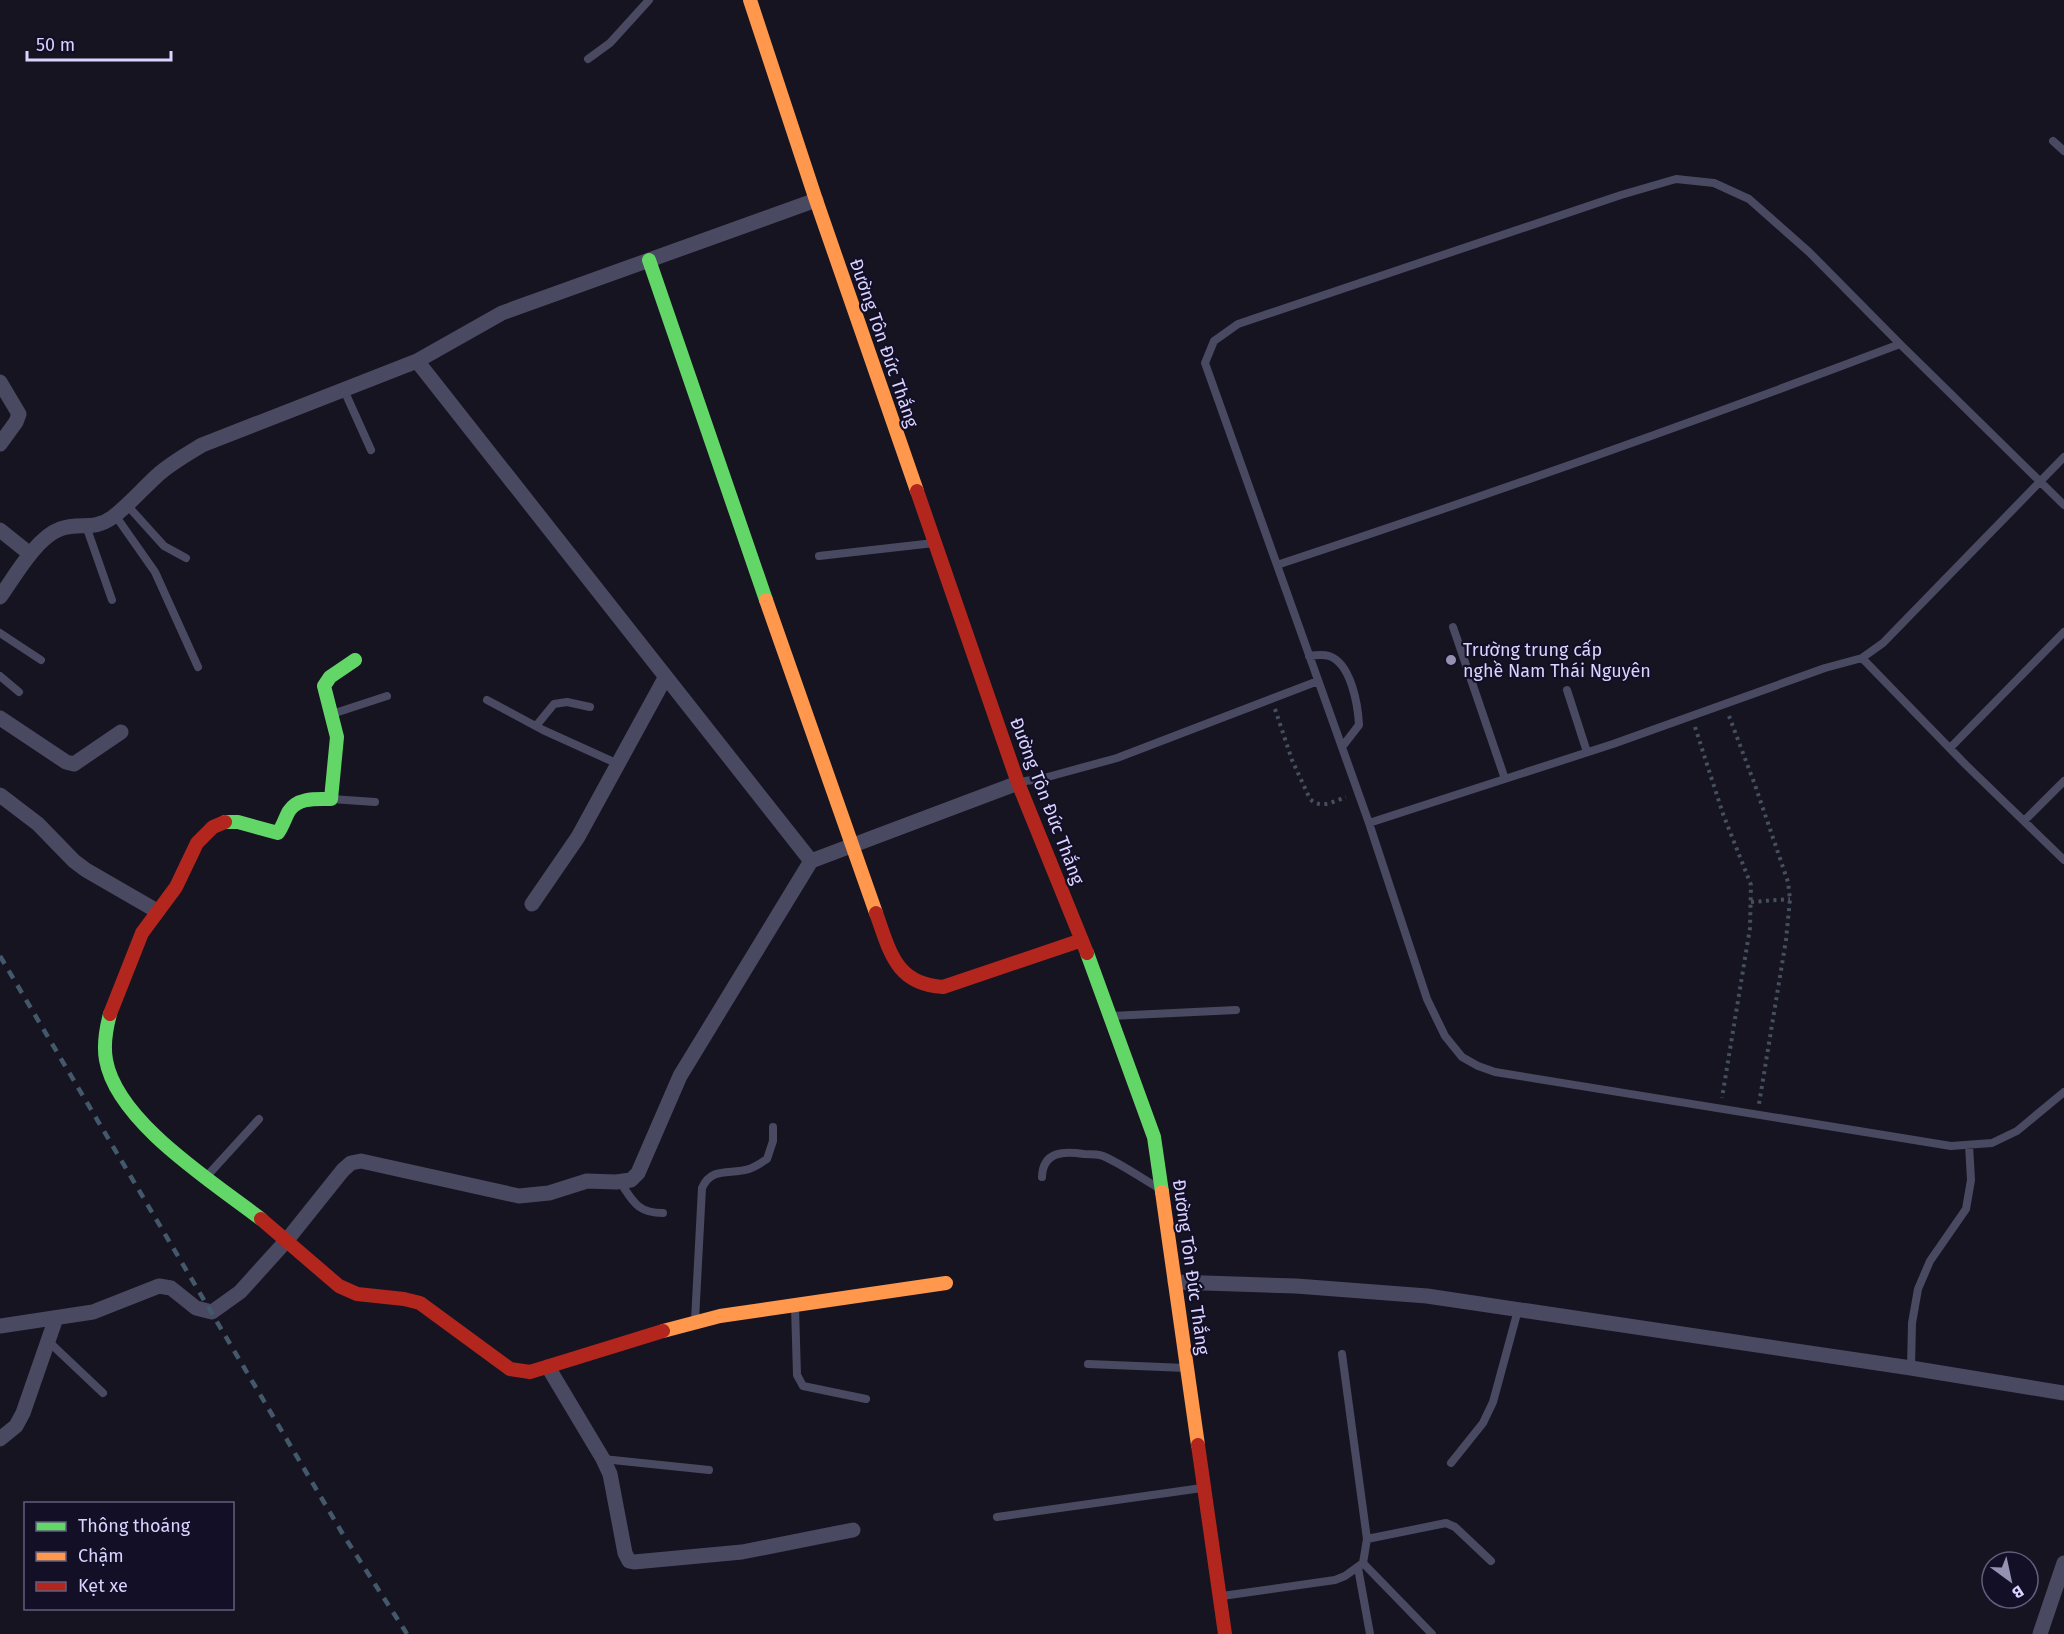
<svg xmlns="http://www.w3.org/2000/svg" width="2064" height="1634" viewBox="0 0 2064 1634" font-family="'Fira Sans',sans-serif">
<rect width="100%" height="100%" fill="#161421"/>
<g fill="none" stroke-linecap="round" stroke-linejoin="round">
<path stroke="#44505f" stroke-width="4" stroke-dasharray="3 4.5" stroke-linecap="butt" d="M 1275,709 L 1292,760 L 1310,799 C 1321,810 1334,801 1346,797
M 1729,716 L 1755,785 L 1788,882 L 1790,899 L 1786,940 L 1759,1104
M 1695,727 L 1723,814 L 1751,885 L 1750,928 L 1722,1098
M 1751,902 L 1790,899"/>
<path stroke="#4a4962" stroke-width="8" d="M 588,59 L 610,43 L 649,0
M 2053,141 L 2064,151
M 344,390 L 371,450
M 127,505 L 164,546 L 186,558
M 2064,505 L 1900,344 C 1694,422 1486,496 1277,565 L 1369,823 L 1427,999 L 1445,1036 L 1462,1057 L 1478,1066 L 1495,1072 L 1951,1146 L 1992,1143 L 2017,1131 L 2064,1092
M 115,515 L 155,572 L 198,667
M 86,526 L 112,600
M 819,556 L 934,543
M 1277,565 L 1205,363 L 1214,341 L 1238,324 L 1621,195 L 1676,179 L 1714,183 L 1749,199 L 1809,252 L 1900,344
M 1453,627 L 1505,779
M 0,633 L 41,660
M 1309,656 C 1315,655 1323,654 1329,656 C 1351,663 1358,705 1359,725 L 1342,747
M 1862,658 L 1966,765 L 2064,860
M 0,676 L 19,692
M 1567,690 L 1587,752
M 487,700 L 543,730 L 618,764
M 332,714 L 387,696
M 536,726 L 554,704 L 567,702 L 590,707
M 1950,748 L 2064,632
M 1020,782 L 1044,778 L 1117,758 L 1318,681
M 331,799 L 375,802
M 2024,821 L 2064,781
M 1369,823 L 1613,744 L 1825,668 L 1862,658 L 1883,643 L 2064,457
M 1111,1016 L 1236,1010
M 207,1176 L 259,1119
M 1042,1177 C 1043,1151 1064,1151 1084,1154 C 1090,1154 1098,1154 1103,1156 C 1120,1163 1141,1178 1157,1187
M 620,1182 C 633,1201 637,1213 663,1213
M 795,1307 L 797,1375 L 803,1386 L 866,1399
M 695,1320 L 702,1188 C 712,1166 730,1175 749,1169 C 755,1167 761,1163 767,1159 L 773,1141 L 773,1127
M 48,1341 L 103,1393
M 1088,1364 L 1186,1368
M 1911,1368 L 1912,1323 L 1918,1289 L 1930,1261 L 1966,1209 L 1971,1180 L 1969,1145
M 603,1459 L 709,1470
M 1451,1463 L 1483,1423 L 1493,1402 L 1518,1310
M 997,1517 L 1202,1488
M 1367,1539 L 1446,1523 L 1455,1527 L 1491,1561
M 1363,1563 L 1432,1634
M 1358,1568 L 1370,1634
M 1222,1596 L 1335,1580 L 1345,1576 L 1363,1563 L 1367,1539 L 1342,1354"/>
<path stroke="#4a4962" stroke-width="15" d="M 417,361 L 811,861
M 0,382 L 19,414 L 16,422 L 0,444
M 0,530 L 30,554
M 0,597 C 15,576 36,538 60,529 C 80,521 92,532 113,517 C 130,504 144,487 160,473 C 173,462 187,454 202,445 L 417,361 L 502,313 L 816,200
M 0,718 L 66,762 L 74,764 L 121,732
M 0,795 L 38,824 L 74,861 L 86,870 L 157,911
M 532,904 L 578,837 L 665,678
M 1175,1282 L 1296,1286 L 1427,1296 L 1911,1368 L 2064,1393
M 0,1326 L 93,1312 L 159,1286 L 171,1288 L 196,1308 L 212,1312 L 240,1292 L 287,1240 L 343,1170 L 351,1163 L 361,1161 L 519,1196 L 549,1193 L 587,1181 L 616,1182 L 631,1180 L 638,1173 L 680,1076 L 811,861 L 1018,783
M 548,1367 L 603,1459 L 610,1474 L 625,1553 L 629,1561 L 634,1562 L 742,1552 L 853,1530
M 0,1439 L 16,1426 L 23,1413 L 56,1318
M 2040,1634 L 2064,1563"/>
<path stroke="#63d668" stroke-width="14" d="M 649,260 L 766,600
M 225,822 L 238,822 L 278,833 C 283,826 285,818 289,811 C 298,797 317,799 331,799 L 337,737 L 324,686 L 330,677 L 355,660
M 1087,953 L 1154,1137 L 1162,1192
M 110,1014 C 106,1029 103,1044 106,1060 C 117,1122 213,1182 261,1219"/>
<path stroke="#ff974d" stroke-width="14" d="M 750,0 L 816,200 L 917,491
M 766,600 L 876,913
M 1162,1192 L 1198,1445
M 663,1331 L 720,1316 L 946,1283"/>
<path stroke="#b3261e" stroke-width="14" d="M 917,491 L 1018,783 L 1087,953
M 876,913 C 890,951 895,984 943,987 L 1082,940
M 110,1014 L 142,933 L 176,887 L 197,843 L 213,827 L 225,822
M 261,1219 L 339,1286 L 357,1294 L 404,1299 L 420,1303 L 510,1369 L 530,1372 L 663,1331
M 1198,1445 L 1225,1634"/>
<path stroke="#43596b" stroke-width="4.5" stroke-dasharray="9 8" stroke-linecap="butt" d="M 0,956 L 344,1536 L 407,1634"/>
</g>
<circle fill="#9591b1" stroke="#130f26" stroke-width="2" cx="1451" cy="660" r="6"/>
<g text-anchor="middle" stroke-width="4.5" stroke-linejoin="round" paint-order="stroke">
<g font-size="18" fill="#d9d4ff" stroke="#130f26">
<text transform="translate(884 343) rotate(71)" y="6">Đường Tôn Đức Thắng</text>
<text transform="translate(1047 801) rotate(69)" y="6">Đường Tôn Đức Thắng</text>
<text transform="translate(1191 1267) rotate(82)" y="6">Đường Tôn Đức Thắng</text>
</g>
<g font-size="18" fill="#d9d4ff" stroke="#130f26" text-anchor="start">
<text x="1463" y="656">Trường trung cấp<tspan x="1463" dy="21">nghề Nam Thái Nguyên</tspan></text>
</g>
</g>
<rect x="24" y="1502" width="210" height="108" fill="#130f26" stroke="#625e7d" stroke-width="1.5"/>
<rect x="36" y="1522" width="30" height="9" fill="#63d668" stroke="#625e7d" stroke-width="1.5"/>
<text x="78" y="1532" font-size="18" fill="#d9d4ff">Thông thoáng</text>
<rect x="36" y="1552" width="30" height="9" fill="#ff974d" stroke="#625e7d" stroke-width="1.5"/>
<text x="78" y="1562" font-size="18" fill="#d9d4ff">Chậm</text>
<rect x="36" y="1582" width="30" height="9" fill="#b3261e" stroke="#625e7d" stroke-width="1.5"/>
<text x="78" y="1592" font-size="18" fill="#d9d4ff">Kẹt xe</text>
<g transform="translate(2010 1580) rotate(147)"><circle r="28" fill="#130f26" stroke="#625e7d" stroke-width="1.5"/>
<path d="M0-4.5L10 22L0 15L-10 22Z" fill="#9591b1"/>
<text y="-9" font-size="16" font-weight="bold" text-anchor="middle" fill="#d9d4ff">B</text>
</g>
<path d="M27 51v9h144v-9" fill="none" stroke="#d9d4ff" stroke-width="3"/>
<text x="36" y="51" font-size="18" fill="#d9d4ff" stroke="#130f26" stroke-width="4.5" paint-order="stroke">50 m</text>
</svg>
